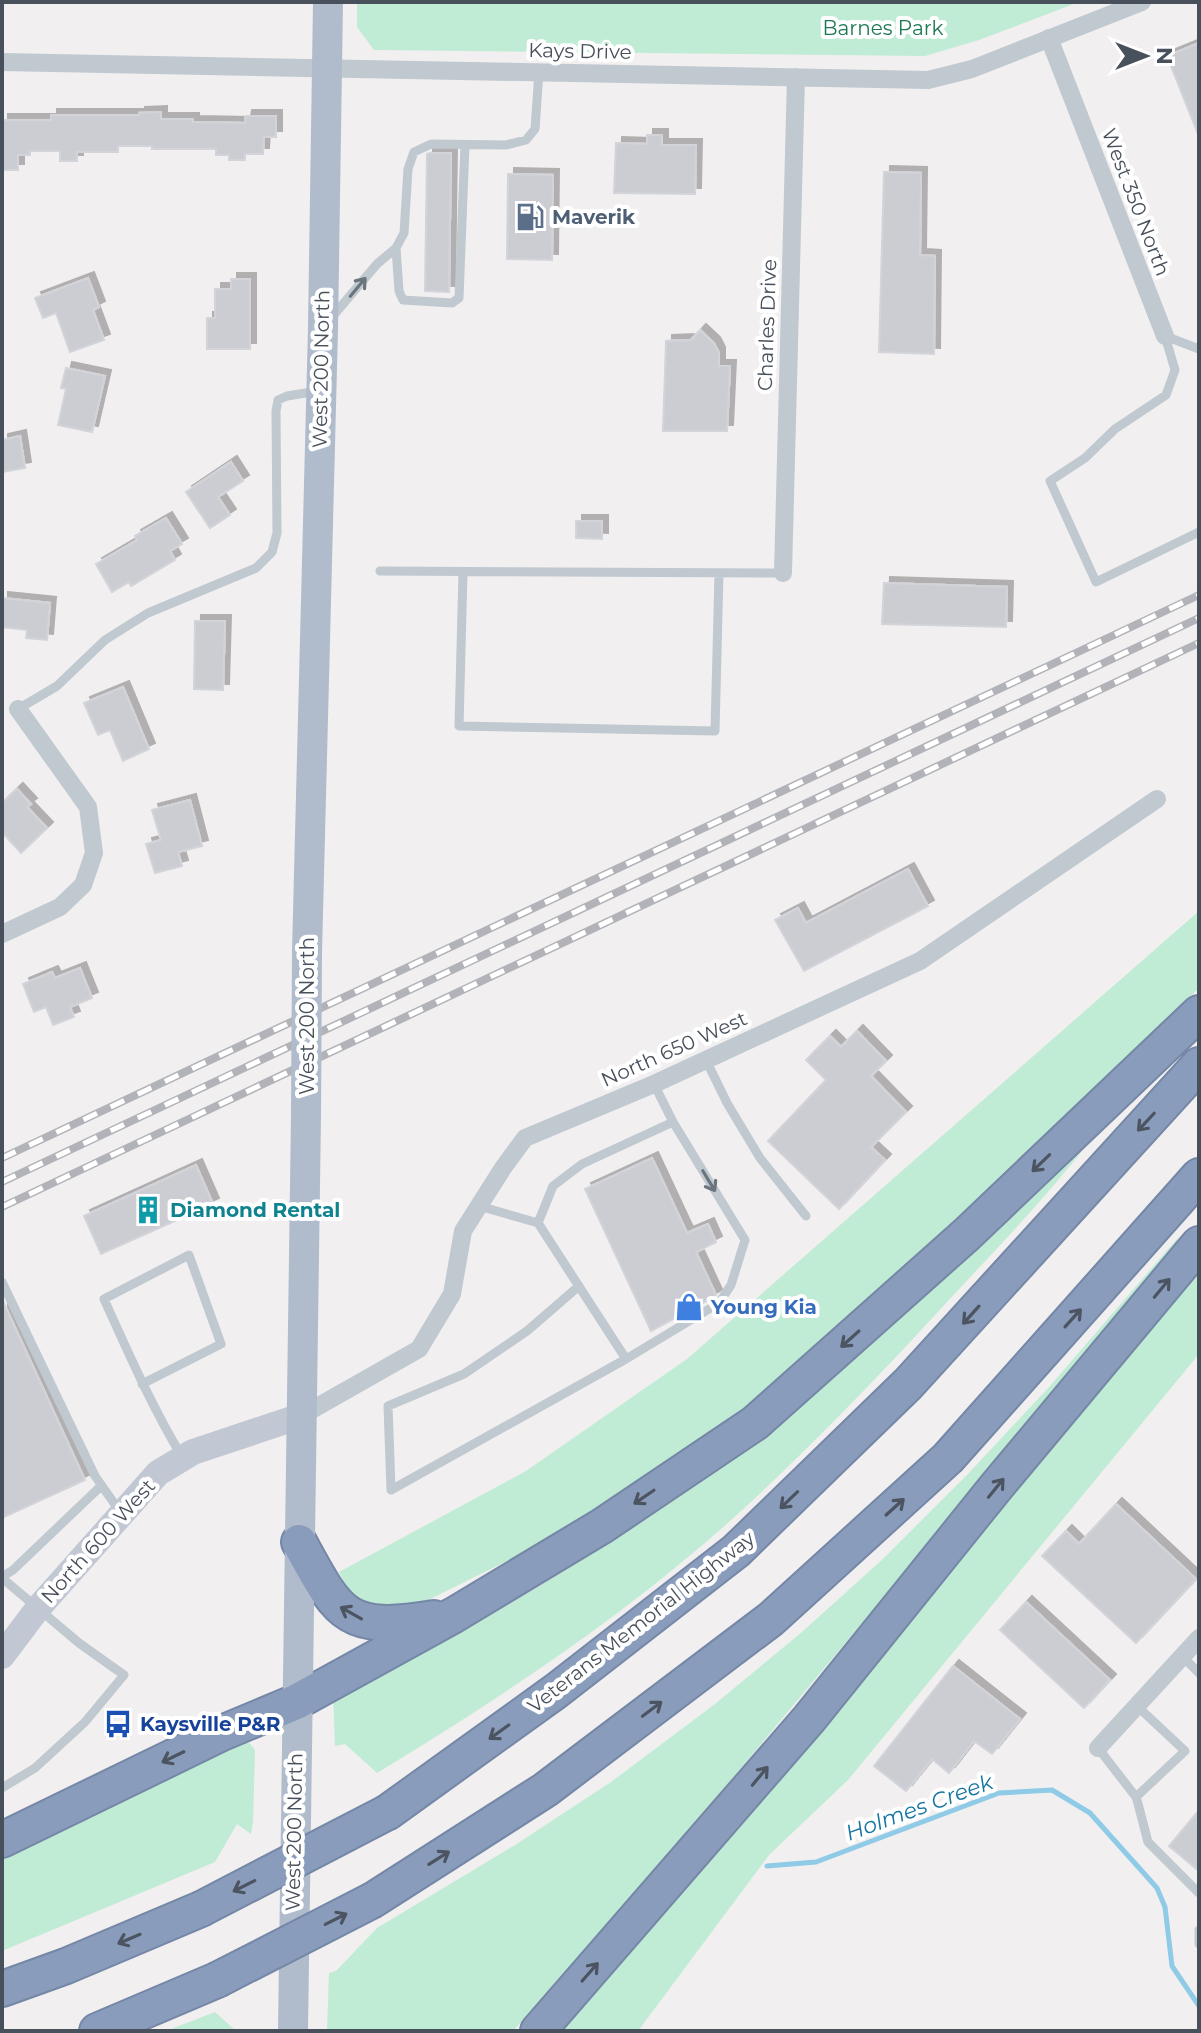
<svg xmlns="http://www.w3.org/2000/svg" width="1201" height="2033" viewBox="0 0 1201 2033" font-family="Montserrat,sans-serif">
<defs>
<filter id="shadow"><feDropShadow dx="6" dy="-6" stdDeviation="0" flood-color="#0004"/></filter>
</defs>
<rect width="100%" height="100%" fill="#f1efef"/>
<path fill="#c0ecd6" d="M 357,2 L 1079,2 L 979,40 L 925,56 L 374,50 L 357,27 Z
M 1199,911 L 1199,988 L 973,1208 L 734,1418 L 580,1525 L 418,1605 L 390,1614 C 364,1603 351,1600 339,1572 L 526,1471 L 687,1359 Z
M 1092,1138 C 1048,1196 997,1248 948,1301 C 881,1374 813,1445 740,1512 C 630,1612 504,1696 377,1773 L 345,1744 L 335,1746 L 333,1695 C 380,1672 429,1650 474,1624 C 567,1573 654,1514 738,1450 Z
M 1192,1228 L 700,1817 L 592,1943 L 513,2031 L 327,2031 L 329,1973 L 336,1971 L 377,1928 L 515,1845 L 611,1782 L 715,1704 L 802,1632 L 884,1558 L 967,1475 L 1050,1386 L 1175,1241 Z
M 1199,1271 L 1199,1354 L 848,1780 L 769,1855 L 638,2031 L 562,2031 L 1059,1441 Z
M 247,1740 L 255,1750 L 253,1822 L 251,1834 L 237,1824 L 215,1862 L 2,1951 L 2,1859 L 86,1814 Z
M 215,2012 L 236,2031 L 166,2031 Z"/>
<g fill="none" stroke-linecap="round" stroke-linejoin="round">
<path stroke="#8fcbe7" stroke-width="5" d="M 767,1866 L 816,1862 L 999,1793 L 1052,1790 L 1090,1813 L 1157,1888 L 1165,1907 L 1172,1966 L 1199,2006"/>
</g>
<path fill="#cccdd3" stroke="#d3d4da" stroke-width="2" filter="url(#shadow)" d="M 1199,43 L 1199,134 L 1198,134 L 1167,56 Z
M 161,112 L 161,119 L 193,119 L 193,122 L 245,123 L 246,116 L 276,116 L 276,137 L 264,137 L 263,154 L 245,154 L 245,160 L 229,160 L 229,155 L 216,155 L 216,149 L 152,149 L 152,146 L 118,146 L 118,152 L 77,152 L 77,161 L 60,161 L 60,151 L 30,151 L 30,155 L 18,155 L 18,170 L 2,170 L 2,120 L 51,120 L 51,115 L 139,115 L 139,113 Z
M 647,135 L 662,135 L 662,145 L 696,145 L 695,194 L 614,193 L 616,143 L 647,144 Z
M 430,153 L 451,153 L 449,292 L 425,291 L 427,154 Z
M 884,172 L 921,173 L 920,255 L 935,256 L 934,354 L 879,352 Z
M 508,174 L 553,175 L 552,260 L 507,259 Z
M 88,278 L 99,307 L 93,310 L 104,340 L 70,352 L 56,313 L 43,318 L 35,298 Z
M 231,279 L 250,279 L 250,349 L 207,349 L 207,318 L 215,318 L 215,289 L 231,289 Z
M 700,330 L 714,343 L 719,353 L 719,366 L 730,366 L 727,431 L 663,431 L 666,341 L 691,340 Z
M 66,368 L 105,376 L 92,432 L 58,425 L 66,389 L 61,388 Z
M 20,436 L 25,468 L 2,472 L 2,440 Z
M 231,462 L 243,481 L 218,497 L 230,515 L 210,528 L 186,492 Z
M 166,518 L 182,544 L 170,551 L 175,560 L 131,586 L 129,582 L 112,592 L 96,564 L 137,540 L 135,536 Z
M 576,521 L 602,521 L 602,539 L 576,538 Z
M 884,583 L 1007,587 L 1006,627 L 882,624 Z
M 2,598 L 50,603 L 47,640 L 26,638 L 27,630 L 2,627 Z
M 195,621 L 225,621 L 223,690 L 194,689 Z
M 123,687 L 149,749 L 123,761 L 110,730 L 98,735 L 84,703 Z
M 17,789 L 31,804 L 27,807 L 47,828 L 21,853 L 2,832 L 2,803 Z
M 190,800 L 202,846 L 178,852 L 182,866 L 155,873 L 146,844 L 161,840 L 152,810 Z
M 908,869 L 928,906 L 804,971 L 775,920 L 798,908 L 806,923 Z
M 80,968 L 92,998 L 70,1007 L 74,1017 L 53,1025 L 46,1007 L 34,1012 L 23,984 L 52,972 L 55,978 Z
M 857,1031 L 886,1061 L 871,1076 L 906,1112 L 871,1147 L 885,1160 L 839,1209 L 768,1141 L 826,1080 L 806,1060 L 830,1036 L 841,1047 Z
M 652,1158 L 687,1233 L 708,1224 L 716,1242 L 696,1252 L 716,1295 L 714,1297 L 651,1331 L 585,1189 Z
M 196,1165 L 213,1204 L 101,1254 L 84,1216 Z
M 2,1299 L 85,1480 L 2,1518 Z
M 1116,1504 L 1196,1579 L 1136,1643 L 1042,1556 L 1066,1531 L 1079,1544 Z
M 1026,1602 L 1110,1680 L 1084,1708 L 1000,1630 Z
M 953,1666 L 1020,1719 L 992,1754 L 974,1741 L 949,1773 L 932,1759 L 906,1791 L 874,1766 Z
M 1199,1810 L 1199,1871 L 1169,1846 Z"/>
<g fill="none" stroke-linecap="round" stroke-linejoin="round">
<defs>
<path id="highway" d="M 299,1542 C 339,1615 345,1633 434,1618
M 388,1812 L 556,1691 L 736,1551 L 908,1384 L 1199,1065
M 2,1840 L 222,1733 L 296,1702 L 454,1615 L 602,1526 L 755,1423 L 966,1235 L 1199,1013
M 373,1900 L 545,1790 L 771,1619 L 948,1458 L 1199,1176
M 2,1989 L 66,1966 L 201,1909
M 97,2031 L 217,1980
M 538,2031 L 809,1719 L 996,1487 L 1199,1244"/>
</defs>
<use href="#highway" stroke="#7587a6" stroke-width="38"/>
<path stroke="#c0c8d0" stroke-width="9" d="M 396,248 L 399,291 L 403,300 L 452,303 L 459,298 L 465,145
M 332,317 L 377,264 L 396,248 L 404,233 L 408,169 L 414,152 L 431,144 L 506,145 L 526,140 L 535,129 L 539,72
M 1165,336 L 1175,370 L 1166,395 L 1115,429 L 1085,458 L 1050,481 L 1096,582 L 1199,532
M 1165,336 L 1199,349
M 380,571 L 783,573
M 463,572 L 459,726 L 715,731 L 719,573
M 18,709 L 57,686 L 105,640 L 148,613 L 256,568 L 272,552 L 277,533 L 276,411 L 278,400 L 287,396 L 318,391
M 706,1060 L 727,1103 L 760,1158 L 806,1216
M 479,1206 L 538,1223 L 626,1359 L 391,1490 L 388,1406 L 464,1374 L 527,1331 L 579,1286
M 538,1223 L 553,1186 L 582,1164 L 673,1122
M 2,1282 L 95,1476 L 121,1513
M 626,1359 L 719,1303 L 731,1285 L 745,1240 L 673,1122 L 654,1084
M 142,1384 L 221,1344 L 189,1255 L 104,1299 C 128,1352 151,1405 181,1455
M 2,1577 L 13,1570 L 101,1486
M 2,1578 L 79,1643 L 124,1675 L 85,1722 L 35,1768 L 2,1788
M 1182,1656 L 1199,1673
M 1098,1748 L 1136,1797 L 1185,1751 L 1137,1706
M 1136,1796 L 1148,1842 L 1199,1893
M 1199,1930 L 1199,1944"/>
<path stroke="#c0c8d0" stroke-width="18" d="M 1049,38 L 1165,336
M 2,62 L 928,80 L 972,69 L 1142,2
M 783,573 L 796,77
M 2,934 L 60,907 L 83,885 L 94,853 L 88,807 L 18,709
M 301,1416 L 419,1349 L 452,1294 L 463,1231 L 503,1168 L 525,1138 L 654,1084 L 920,961 L 1157,799
M 1098,1748 L 1199,1638"/>
<path stroke="#c1c8d4" stroke-width="26" d="M 2,1656 L 39,1607 L 158,1473 L 193,1452 L 301,1416"/>
<path stroke="#b0bbcc" stroke-width="30" d="M 307,952 L 323,328 L 328,2
M 293,2031 L 306,1115"/>
<use href="#highway" stroke="#899cbb" stroke-width="34"/>
<defs>
<path id="rail" d="M 2,1158 L 1199,595
M 2,1182 L 1199,618
M 2,1207 L 1199,643"/>
</defs>
<use href="#rail" stroke="#b1b3b9" stroke-width="8"/>
<use href="#rail" stroke="#fff" stroke-width="5" stroke-dasharray="15" stroke-linecap="butt"/>
<defs>
<path id="highway-bridge" d="M 201,1909 L 388,1812
M 217,1980 L 373,1900"/>
</defs>
<use href="#highway-bridge" stroke="#7587a6" stroke-width="38" stroke-linecap="butt"/>
<path stroke="#b0bbcc" stroke-width="30" d="M 306,1115 L 307,952"/>
<use href="#highway-bridge" stroke="#899cbb" stroke-width="34"/>
</g>
<defs><path id="oneway-shaft" d="M-6 0H5M1.5-3L5.5 0L1.5 3" fill="none" stroke-width="1.6" stroke-linecap="round" stroke-linejoin="round" transform="scale(2)"/></defs>
<g stroke="#6c747e">
<use href="#oneway-shaft" transform="translate(358 287) rotate(-50)"/>
<use href="#oneway-shaft" transform="translate(709 1181) rotate(59)"/>
</g>
<g stroke="#4b5460">
<use href="#oneway-shaft" transform="translate(1146 1122) rotate(133)"/>
<use href="#oneway-shaft" transform="translate(1041 1163) rotate(136)"/>
<use href="#oneway-shaft" transform="translate(1162 1288) rotate(-50)"/>
<use href="#oneway-shaft" transform="translate(971 1315) rotate(132)"/>
<use href="#oneway-shaft" transform="translate(1073 1318) rotate(-48)"/>
<use href="#oneway-shaft" transform="translate(850 1339) rotate(138)"/>
<use href="#oneway-shaft" transform="translate(996 1488) rotate(-51)"/>
<use href="#oneway-shaft" transform="translate(644 1497) rotate(146)"/>
<use href="#oneway-shaft" transform="translate(789 1500) rotate(136)"/>
<use href="#oneway-shaft" transform="translate(895 1507) rotate(-42)"/>
<use href="#oneway-shaft" transform="translate(351 1613) rotate(-151)"/>
<use href="#oneway-shaft" transform="translate(652 1709) rotate(-37)"/>
<use href="#oneway-shaft" transform="translate(499 1732) rotate(144)"/>
<use href="#oneway-shaft" transform="translate(173 1757) rotate(154)"/>
<use href="#oneway-shaft" transform="translate(760 1776) rotate(-50)"/>
<use href="#oneway-shaft" transform="translate(439 1858) rotate(-32)"/>
<use href="#oneway-shaft" transform="translate(244 1886) rotate(153)"/>
<use href="#oneway-shaft" transform="translate(336 1919) rotate(-27)"/>
<use href="#oneway-shaft" transform="translate(129 1939) rotate(157)"/>
<use href="#oneway-shaft" transform="translate(590 1972) rotate(-49)"/>
</g>
<defs>
<symbol id="fuel-bare" viewBox="-9 -9 18 18"><path d="M-5.5-6h7V0h2V4h1.3V-2.5L3-4.5l.8-.8L6-3V5H2.5V1h-1V6h-7ZM-4.2-4.7v3.2H.2V-4.7Z" fill="#5c6f8a" stroke="#fff" stroke-width="2.5" paint-order="stroke"/></symbol>
<symbol id="building-bare" viewBox="-9 -9 18 18"><path d="M-4-6H4V6H1V3H-1V6H-4ZM-2.5-4.3h1.7v1.8h-1.7ZM.8-4.3h1.7v1.8H.8ZM-2.5-1h1.7V.8h-1.7ZM.8-1h1.7V.8H.8Z" fill="#0f9aa8" stroke="#fff" stroke-width="2.5" paint-order="stroke"/></symbol>
<symbol id="shop-bare" viewBox="-9 -9 18 18"><path d="M-5-2.5h2.3a2.7 3.5 0 0 1 5.4 0H5L5.5 6h-11ZM-1.5-2.5h3a1.5 2.3 0 0 0-3 0Z" fill="#3f7fe0" stroke="#fff" stroke-width="2.5" paint-order="stroke"/></symbol>
<symbol id="bus-bare" viewBox="-9 -9 18 18"><path d="M-5-6H5V4H4V6H2V4H-2V6H-4V4H-5ZM-3.5-4V0h7V-4ZM-3.5 1.2v1.5H-2V1.2ZM2 1.2v1.5H3.5V1.2Z" fill="#1a4fb4" stroke="#fff" stroke-width="2.5" paint-order="stroke"/></symbol>
</defs>
<g fill-rule="evenodd">
<use href="#fuel-bare" x="510" y="197" width="40" height="40"/>
<use href="#building-bare" x="128" y="1190" width="40" height="40"/>
<use href="#shop-bare" x="669" y="1287" width="40" height="40"/>
<use href="#bus-bare" x="98" y="1704" width="40" height="40"/>
</g>
<g text-anchor="middle" stroke-width="8" stroke-linejoin="round" paint-order="stroke">
<g font-size="20" fill="#1d7854" stroke="#fff">
<text x="883" y="35">Barnes Park</text>
</g>
<g font-size="20" fill="#48505b" stroke="#fff">
<text transform="translate(580 51) rotate(1)" y="7">Kays Drive</text>
<text transform="translate(1136 202) rotate(69)" y="7">West 350 North</text>
<text transform="translate(767 325) rotate(-88)" y="7">Charles Drive</text>
<text transform="translate(321 369) rotate(-89)" y="7">West 200 North</text>
<text transform="translate(307 1016) rotate(-90)" y="7">West 200 North</text>
<text transform="translate(674 1049) rotate(-24)" y="7">North 650 West</text>
<text transform="translate(98 1541) rotate(-48)" y="7">North 600 West</text>
<text transform="translate(641 1622) rotate(-38)" y="7">Veterans Memorial Highway</text>
<text transform="translate(294 1832) rotate(-89)" y="7">West 200 North</text>
</g>
<g font-size="20" font-weight="bold" fill="#4e5e75" stroke="#fff" text-anchor="start">
<text x="552" y="224">Maverik</text>
</g>
<g font-size="20" font-weight="bold" fill="#0d838f" stroke="#fff" text-anchor="start">
<text x="170" y="1217">Diamond Rental</text>
</g>
<g font-size="20" font-weight="bold" fill="#366cbe" stroke="#fff" text-anchor="start">
<text x="711" y="1314">Young Kia</text>
</g>
<g font-size="20" font-weight="bold" fill="#164399" stroke="#fff" text-anchor="start">
<text x="140" y="1731">Kaysville P&amp;R</text>
</g>
<g font-size="22" font-style="italic" fill="#1575a1" stroke="#fff">
<text transform="translate(919 1807) rotate(-20)" y="8">Holmes Creek</text>
</g>
</g>
<rect width="1201" height="2033" fill="none" stroke="#48505b" stroke-width="8"/>
<g transform="translate(1145 56) rotate(90)" stroke="#ffffff" stroke-width="6" paint-order="stroke">
<path d="M0-6L14 30L0 20L-14 30Z" fill="#48505b"/>
<text y="-12" font-size="22" font-weight="bold" text-anchor="middle" fill="#48505b">N</text>
</g>
</svg>
